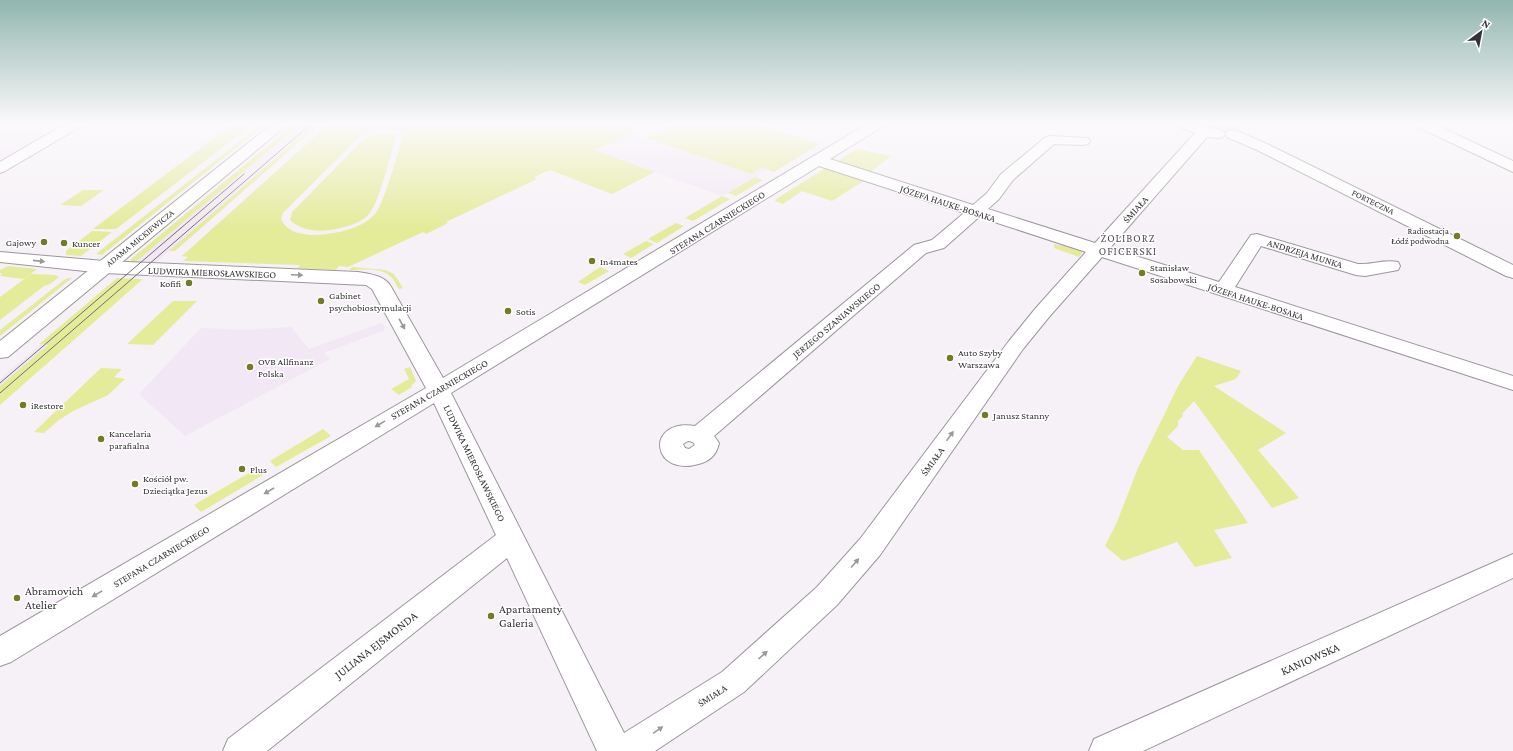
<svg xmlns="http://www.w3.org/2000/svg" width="1513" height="751" viewBox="0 0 1513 751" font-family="'Crimson Pro',serif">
<rect width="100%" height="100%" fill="#f6f1f7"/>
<path fill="#f2e7f4" d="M 301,124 L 315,124 L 153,265 L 133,264 Z
M 678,124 L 755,124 L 768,169 L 750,181 L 722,196 L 594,150 L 631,133 L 647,138 Z
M 0,132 L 23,132 L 48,133 L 0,161 Z
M 382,323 L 385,330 L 324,353 L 330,359 L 185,436 L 139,394 L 201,328 L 242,330 L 291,327 L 309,349 Z
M 41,344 L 49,345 L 0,386 L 0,379 Z"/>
<path fill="#e4eb99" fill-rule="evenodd" d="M 243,124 L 253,124 L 116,229 L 93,229 L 230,126 Z
M 294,124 L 301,124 L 133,264 L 131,263 L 131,259 Z
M 315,124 L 320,124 L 175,251 L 169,251 Z
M 329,124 L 631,124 L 631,133 L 594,150 L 655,172 L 612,194 L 550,170 L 534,177 L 537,179 L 446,222 L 448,223 L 426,234 L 423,232 L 348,267 L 339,266 L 336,270 L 298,268 L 300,265 L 183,261 L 188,257 L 182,256 ZM 386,129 L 399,131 L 403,136 C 397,154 385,202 375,214 C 361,230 331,235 311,235 C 299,234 286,231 281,219 L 283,213 L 359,137 L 370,132 Z
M 678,124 L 755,124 L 820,144 L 774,172 L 762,167 L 754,172 L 755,173 L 752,174 L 647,138 Z
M 1190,124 L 1241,124 L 1241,128 C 1229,138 1203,131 1190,124 Z
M 260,125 L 265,125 L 102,255 L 96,254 Z
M 380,133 L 393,134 L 396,136 C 390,155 380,201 369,214 C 360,224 343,228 330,230 C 315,232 301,230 290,220 L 292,212 L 365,138 Z
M 856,149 L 891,156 L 869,173 L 837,162 Z
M 827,167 L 865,180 L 832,201 L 802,191 L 783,204 L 775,201 L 776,199 Z
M 755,177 L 763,180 L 736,196 L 728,193 Z
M 83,190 L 104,190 L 81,206 L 60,205 Z
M 722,196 L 730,199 L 693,221 L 685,218 Z
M 676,223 L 684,226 L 657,243 L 648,239 Z
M 92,231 L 112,232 L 81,256 L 66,255 L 66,251 Z
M 646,241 L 654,244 L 631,258 L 623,254 Z
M 1054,244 C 1064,247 1075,245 1083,252 L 1079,257 L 1054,248 Z
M 8,266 L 37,269 L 24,279 L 0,276 L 2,274 L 0,273 L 0,270 Z
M 352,267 L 385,270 L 394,274 L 403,288 L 399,289 C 396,285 394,279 390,276 C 381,267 360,270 349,270 Z
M 600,267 L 609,271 L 585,285 L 578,282 Z
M 31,274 L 55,275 L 59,277 L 50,284 L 44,286 L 0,320 L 0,297 Z
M 68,278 L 72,278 L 0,336 L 0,330 L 64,280 Z
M 117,278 L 143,279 L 0,405 L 0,386 L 48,345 L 39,344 Z
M 173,301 L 197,301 L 153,345 L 127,344 Z
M 1197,356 L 1241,371 L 1236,379 L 1214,386 L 1286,433 L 1258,450 L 1299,498 L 1272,508 L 1194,401 L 1182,414 L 1183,416 L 1178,421 L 1178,426 L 1167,437 L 1183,450 L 1199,450 L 1248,523 L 1214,530 L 1232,558 L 1195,567 L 1177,542 L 1123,561 L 1105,546 L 1117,522 L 1138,468 L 1166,411 L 1178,386 Z
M 410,367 L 416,381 L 411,386 L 412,387 L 399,395 L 391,389 L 409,379 L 404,369 Z
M 101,368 L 122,369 L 114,377 L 125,379 L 108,395 L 73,411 L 59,420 L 44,433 L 34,432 Z
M 323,429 L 331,436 L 276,467 L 270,461 Z
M 256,469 L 263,475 L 201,512 L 194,505 Z"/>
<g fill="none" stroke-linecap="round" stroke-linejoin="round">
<defs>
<path id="minor" d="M 65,124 L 82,124 L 80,127 L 5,171 L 0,173 L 0,162 Z
M 867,124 L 884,124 L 882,127 L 830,159 L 973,205 L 987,193 L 1001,174 L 1046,137 L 1051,136 L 1088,138 L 1090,141 L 1088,144 L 1083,145 L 1054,144 L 1013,180 L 999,199 L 988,209 L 1095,243 L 1195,133 L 1180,127 L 1178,124 C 1194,124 1208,127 1223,131 L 1225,134 L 1227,131 L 1232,130 L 1237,131 L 1267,144 L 1513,265 L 1513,278 L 1506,276 L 1257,150 L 1227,137 L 1225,134 L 1223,137 L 1218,138 L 1207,137 L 1110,248 L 1219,282 L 1251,235 L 1257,234 L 1358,264 C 1371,265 1384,259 1398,262 L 1400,266 L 1398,270 L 1365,276 L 1356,275 L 1261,246 L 1235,287 L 1513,376 L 1513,390 L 1102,257 L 1049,317 L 1023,349 L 880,555 L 837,605 L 744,692 L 655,751 L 597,751 L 507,558 L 267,751 L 223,751 L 228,739 L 496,535 L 434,403 L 11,662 L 0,666 L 0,636 L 426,388 L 372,289 L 366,285 L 104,273 L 0,262 L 0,252 L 104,261 L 358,272 C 369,274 383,275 390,285 L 443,378 ZM 819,166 L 964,213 L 932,240 L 914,245 L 695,426 C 644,418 651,480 702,463 C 711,460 717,453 719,443 L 714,436 L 926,253 L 944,248 L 979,217 L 1086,252 L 1035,309 L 1009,341 L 860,539 L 817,587 L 722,672 L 624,733 L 451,393 ZM 688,441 L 693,442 L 695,445 L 689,449 L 685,448 L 683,444 Z
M 1416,124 L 1434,124 L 1513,161 L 1513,172 L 1418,127 Z
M 1513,554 L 1513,578 L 1143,751 L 1089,751 L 1094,739 Z"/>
<path id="secondary" d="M 272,124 L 288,124 L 8,357 L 0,358 L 0,341 Z"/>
</defs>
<use href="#minor" stroke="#9c979d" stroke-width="2"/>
<use href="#secondary" stroke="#9c979d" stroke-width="2"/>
<use href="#minor" fill="#fff" fill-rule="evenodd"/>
<use href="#secondary" fill="#fff" fill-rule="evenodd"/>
<path stroke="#716d71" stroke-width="1" d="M 0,383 L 244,174
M 0,393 L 311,124"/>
</g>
<defs><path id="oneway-solid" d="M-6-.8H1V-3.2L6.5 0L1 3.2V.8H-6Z"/></defs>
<g fill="#9a989a">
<use href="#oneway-solid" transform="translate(39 261) rotate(6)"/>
<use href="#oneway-solid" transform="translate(297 275) rotate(3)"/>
<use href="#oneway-solid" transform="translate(402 324) rotate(61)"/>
<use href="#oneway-solid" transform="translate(380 424) rotate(149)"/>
<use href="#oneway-solid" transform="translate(950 436) rotate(-54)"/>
<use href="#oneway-solid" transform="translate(269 491) rotate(149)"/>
<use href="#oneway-solid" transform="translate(855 563) rotate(-49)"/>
<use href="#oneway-solid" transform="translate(97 594) rotate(149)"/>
<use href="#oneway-solid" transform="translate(763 655) rotate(-42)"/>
<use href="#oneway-solid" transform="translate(658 730) rotate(-34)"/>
</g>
<linearGradient id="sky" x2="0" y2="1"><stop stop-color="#92b6af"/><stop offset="0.54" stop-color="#fbf9fb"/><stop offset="1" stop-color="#fbf9fb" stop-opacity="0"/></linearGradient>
<rect width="1513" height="229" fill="url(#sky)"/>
<g fill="#757a24" stroke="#fff" stroke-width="1.5">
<circle cx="1457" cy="236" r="4"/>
<circle cx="44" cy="242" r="4"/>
<circle cx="64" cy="243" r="4"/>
<circle cx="592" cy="261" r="4"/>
<circle cx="1142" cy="273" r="4"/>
<circle cx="189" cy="283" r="4"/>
<circle cx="321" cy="301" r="4"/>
<circle cx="508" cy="311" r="4"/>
<circle cx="950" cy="358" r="4"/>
<circle cx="250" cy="367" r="4"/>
<circle cx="23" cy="405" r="4"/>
<circle cx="985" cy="415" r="4"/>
<circle cx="101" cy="439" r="4"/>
<circle cx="242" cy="469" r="4"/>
<circle cx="135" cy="484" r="4"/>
<circle cx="17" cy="598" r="4"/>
<circle cx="491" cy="616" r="4"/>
</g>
<g text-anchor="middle" stroke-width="3" stroke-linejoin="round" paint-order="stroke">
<g font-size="9" fill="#353235" stroke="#fff">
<text transform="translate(1373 202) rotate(26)" y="3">FORTECZNA</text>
<text transform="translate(140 238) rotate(-39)" y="3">ADAMA MICKIEWICZA</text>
</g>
<g font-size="9" fill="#353235" stroke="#fff" text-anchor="end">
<text x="1449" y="234">Radiostacja<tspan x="1449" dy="10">Łódź podwodna</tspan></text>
</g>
<g font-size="10" fill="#353235" stroke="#fff">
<text transform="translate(948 203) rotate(18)" y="4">JÓZEFA HAUKE-BOSAKA</text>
<text transform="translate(1135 209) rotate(-48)" y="4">ŚMIAŁA</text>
<text transform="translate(717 222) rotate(-32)" y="4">STEFANA CZARNIECKIEGO</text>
<text transform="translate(1305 253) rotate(17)" y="4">ANDRZEJA MUNKA</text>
<text transform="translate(212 272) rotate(2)" y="4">LUDWIKA MIEROSŁAWSKIEGO</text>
<text transform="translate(1256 301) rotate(18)" y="4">JÓZEFA HAUKE-BOSAKA</text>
<text transform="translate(836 320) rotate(-40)" y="4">JERZEGO SZANIAWSKIEGO</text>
<text transform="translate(439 389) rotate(-30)" y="4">STEFANA CZARNIECKIEGO</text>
<text transform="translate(932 461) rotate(-54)" y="4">ŚMIAŁA</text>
<text transform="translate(475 463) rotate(64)" y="4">LUDWIKA MIEROSŁAWSKIEGO</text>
<text transform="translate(161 556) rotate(-31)" y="4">STEFANA CZARNIECKIEGO</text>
<text transform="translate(712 695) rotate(-32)" y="4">ŚMIAŁA</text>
</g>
<g font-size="10" fill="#353235" stroke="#fff" text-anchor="start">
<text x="36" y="246" text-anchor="end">Gajowy</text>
<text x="72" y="247">Kuncer</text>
<text x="600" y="265">In4mates</text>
<text x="1150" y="271">Stanisław<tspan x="1150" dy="12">Sosabowski</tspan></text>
<text x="181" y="287" text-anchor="end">Kofifi</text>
<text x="329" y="299">Gabinet<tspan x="329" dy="12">psychobiostymulacji</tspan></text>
<text x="516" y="315">Sotis</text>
<text x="958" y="356">Auto Szyby<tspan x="958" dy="12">Warszawa</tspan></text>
<text x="258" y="365">OVB Allfinanz<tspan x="258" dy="12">Polska</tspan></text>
<text x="31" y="409">iRestore</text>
<text x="993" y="419">Janusz Stanny</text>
<text x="109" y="437">Kancelaria<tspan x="109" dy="12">parafialna</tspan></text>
<text x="250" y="473">Plus</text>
<text x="143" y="482">Kościół pw.<tspan x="143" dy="12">Dzieciątka Jezus</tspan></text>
</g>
<g font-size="11" letter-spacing="1" fill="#555056" stroke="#fff">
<text x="1128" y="242">ŻOLIBORZ<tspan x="1128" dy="13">OFICERSKI</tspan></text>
</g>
<g font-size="12" fill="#353235" stroke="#fff" text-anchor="start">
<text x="25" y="595">Abramovich<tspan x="25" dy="14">Atelier</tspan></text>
<text x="499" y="613">Apartamenty<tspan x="499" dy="14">Galeria</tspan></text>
</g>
<g font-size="12" fill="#353235" stroke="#fff">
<text transform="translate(376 645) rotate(-38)" y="4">JULIANA EJSMONDA</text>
<text transform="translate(1310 659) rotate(-24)" y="4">KANIOWSKA</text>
</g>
</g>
<g transform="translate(1481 32) rotate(32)" stroke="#ffffff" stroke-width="3" paint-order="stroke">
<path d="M0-3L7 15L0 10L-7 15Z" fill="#353235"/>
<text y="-6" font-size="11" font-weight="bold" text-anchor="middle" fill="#353235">N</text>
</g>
</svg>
